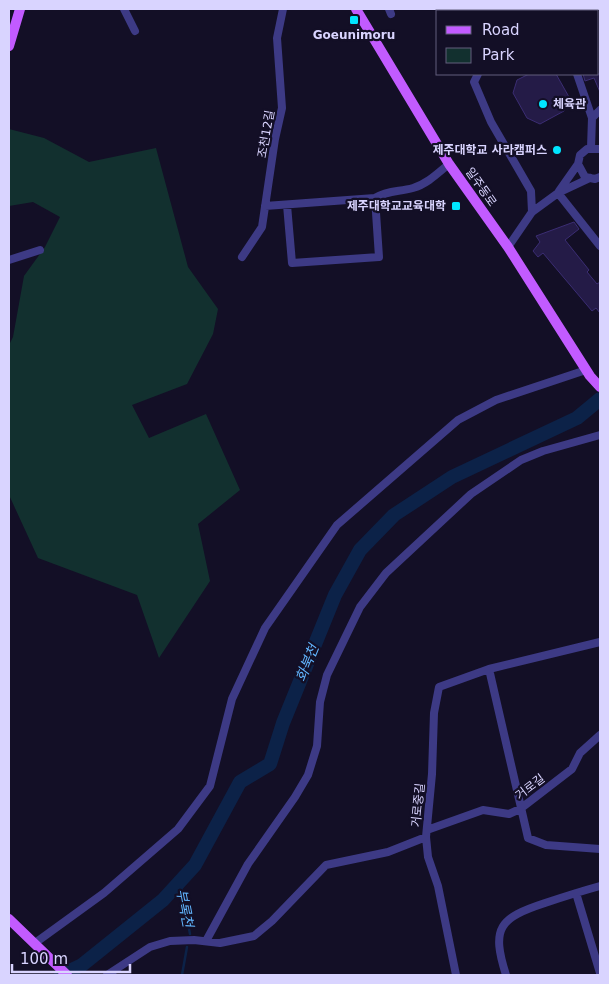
<svg xmlns="http://www.w3.org/2000/svg" width="609" height="984" viewBox="0 0 609 984" font-family="'DejaVu Sans','Noto Sans KR',sans-serif">
<rect width="100%" height="100%" fill="#130f26"/>
<path fill="#12302f" d="M 9,129 L 44,138 L 89,162 L 156,148 L 188,267 L 218,309 L 213,334 L 187,384 L 132,405 L 149,438 L 206,414 L 240,490 L 198,524 L 210,581 L 159,658 L 137,595 L 38,558 L 9,495 L 9,345 L 13,337 L 24,276 L 45,247 L 60,217 L 33,202 L 9,206 Z"/>
<g fill="none" stroke-linecap="round" stroke-linejoin="round">
<path stroke="#0c2248" stroke-width="2.5" d="M 180,882 L 190,934
M 182,975 L 187,947"/>
<path stroke="#0c2248" stroke-width="14" d="M 61,975 L 82,965 L 163,900 L 195,865 L 240,782 L 270,764 L 283,723 L 335,595 L 360,550 L 394,515 L 452,477 L 577,418 L 600,399"/>
</g>
<path fill="#241b47" stroke="#3b2d73" d="M 529,74 L 556,74 L 569,97 L 564,111 L 540,124 L 527,118 L 513,93 L 517,80 Z
M 583,74 L 600,74 L 600,92 L 594,78 L 585,81 Z
M 574,222 L 579,229 L 565,240 L 589,270 L 587,272 L 597,284 L 600,282 L 600,313 L 596,308 L 592,311 L 543,253 L 538,257 L 533,251 L 540,242 L 536,236 Z"/>
<g fill="none" stroke-linecap="round" stroke-linejoin="round">
<path stroke="#3d3a85" stroke-width="8" d="M 124,9 L 135,31
M 389,9 L 391,14
M 489,9 L 490,11
M 478,74 L 474,82 L 491,122 L 531,191 L 532,212 L 508,247
M 577,74 L 592,118
M 591,148 L 592,118 L 600,110
M 600,149 L 587,149 L 580,155 L 578,164 L 585,177 L 595,179 L 600,177
M 559,191 L 578,164
M 558,193 L 600,246
M 287,205 L 292,263 L 379,257 L 375,198
M 265,206 L 375,198 C 388,190 399,192 413,188 C 427,184 438,173 449,164
M 532,212 L 558,193 L 590,178
M 242,257 L 262,227 L 275,139 L 282,108 L 277,38 L 283,9
M 9,260 L 40,250
M 489,669 L 528,838 L 546,845 L 600,849
M 427,830 L 483,810 L 509,814 L 520,809 L 572,769 L 580,753 L 600,735
M 576,893 L 600,973
M 206,941 L 248,864 L 295,797 L 308,775 L 317,746 L 320,702 L 327,675 L 360,607 L 386,573 L 471,494 L 521,460 L 543,451 L 600,435
M 35,943 L 104,893 L 178,829 L 210,786 L 232,699 L 265,628 L 337,525 L 458,420 L 496,400 L 586,370
M 107,975 L 150,947 L 170,941 L 194,940 L 220,943 L 254,936 L 272,921 L 326,865 L 388,852 L 426,837
M 456,975 L 438,886 L 428,857 L 426,837 L 432,774 L 434,713 L 439,687 L 489,669 L 600,642
M 506,975 C 491,928 499,918 545,903 C 563,897 582,891 600,886"/>
<path stroke="#c25bff" stroke-width="10" d="M 356,9 L 449,164 L 508,247 L 590,376 L 600,387
M 9,46 L 20,9
M 9,919 L 67,975"/>
</g>
<g fill="#00e5ff" stroke="#130f26" stroke-width="2">
<rect x="349" y="15" width="10" height="10" rx="2.5"/>
<circle cx="543" cy="104" r="5"/>
<circle cx="557" cy="150" r="5"/>
<rect x="451" y="201" width="10" height="10" rx="2.5"/>
</g>
<g text-anchor="middle" stroke-width="4.5" stroke-linejoin="round" paint-order="stroke">
<g font-size="12" font-weight="bold" fill="#d9d4ff" stroke="#130f26" text-anchor="end">
<text x="354" y="39" text-anchor="middle">Goeunimoru</text>
<text x="553" y="108" text-anchor="start">체육관</text>
<text x="547" y="154">제주대학교 사라캠퍼스</text>
<text x="446" y="210">제주대학교교육대학</text>
</g>
<g font-size="12" fill="#d9d4ff" stroke="#130f26">
<text transform="translate(266 134) rotate(-80)" y="4">조천12길</text>
<text transform="translate(481 187) rotate(55)" y="4">일주동로</text>
<text transform="translate(530 787) rotate(-37)" y="4">거로길</text>
<text transform="translate(418 805) rotate(-84)" y="4">거로중길</text>
</g>
<g font-size="14" font-style="italic" fill="#62b6ff" stroke="#130f26">
<text transform="translate(307 663) rotate(-68)" y="5">화북천</text>
<text transform="translate(185 908) rotate(79)" y="5">부록천</text>
</g>
</g>
<rect width="609" height="984" fill="none" stroke="#d9d4ff" stroke-width="20"/>
<rect x="436" y="10" width="162" height="65" fill="#130f26" stroke="#625e7d"/>
<rect x="446" y="26" width="25" height="8" fill="#c25bff" stroke="#625e7d"/>
<text x="482" y="35" font-size="15" fill="#d9d4ff">Road</text>
<rect x="446" y="48" width="25" height="15" fill="#12302f" stroke="#625e7d"/>
<text x="482" y="60" font-size="15" fill="#d9d4ff">Park</text>
<path d="M12 964v8h118v-8" fill="none" stroke="#d9d4ff" stroke-width="2.5"/>
<text x="20" y="964" font-size="15" fill="#d9d4ff" stroke="#130f26" stroke-width="4" paint-order="stroke">100 m</text>
</svg>
